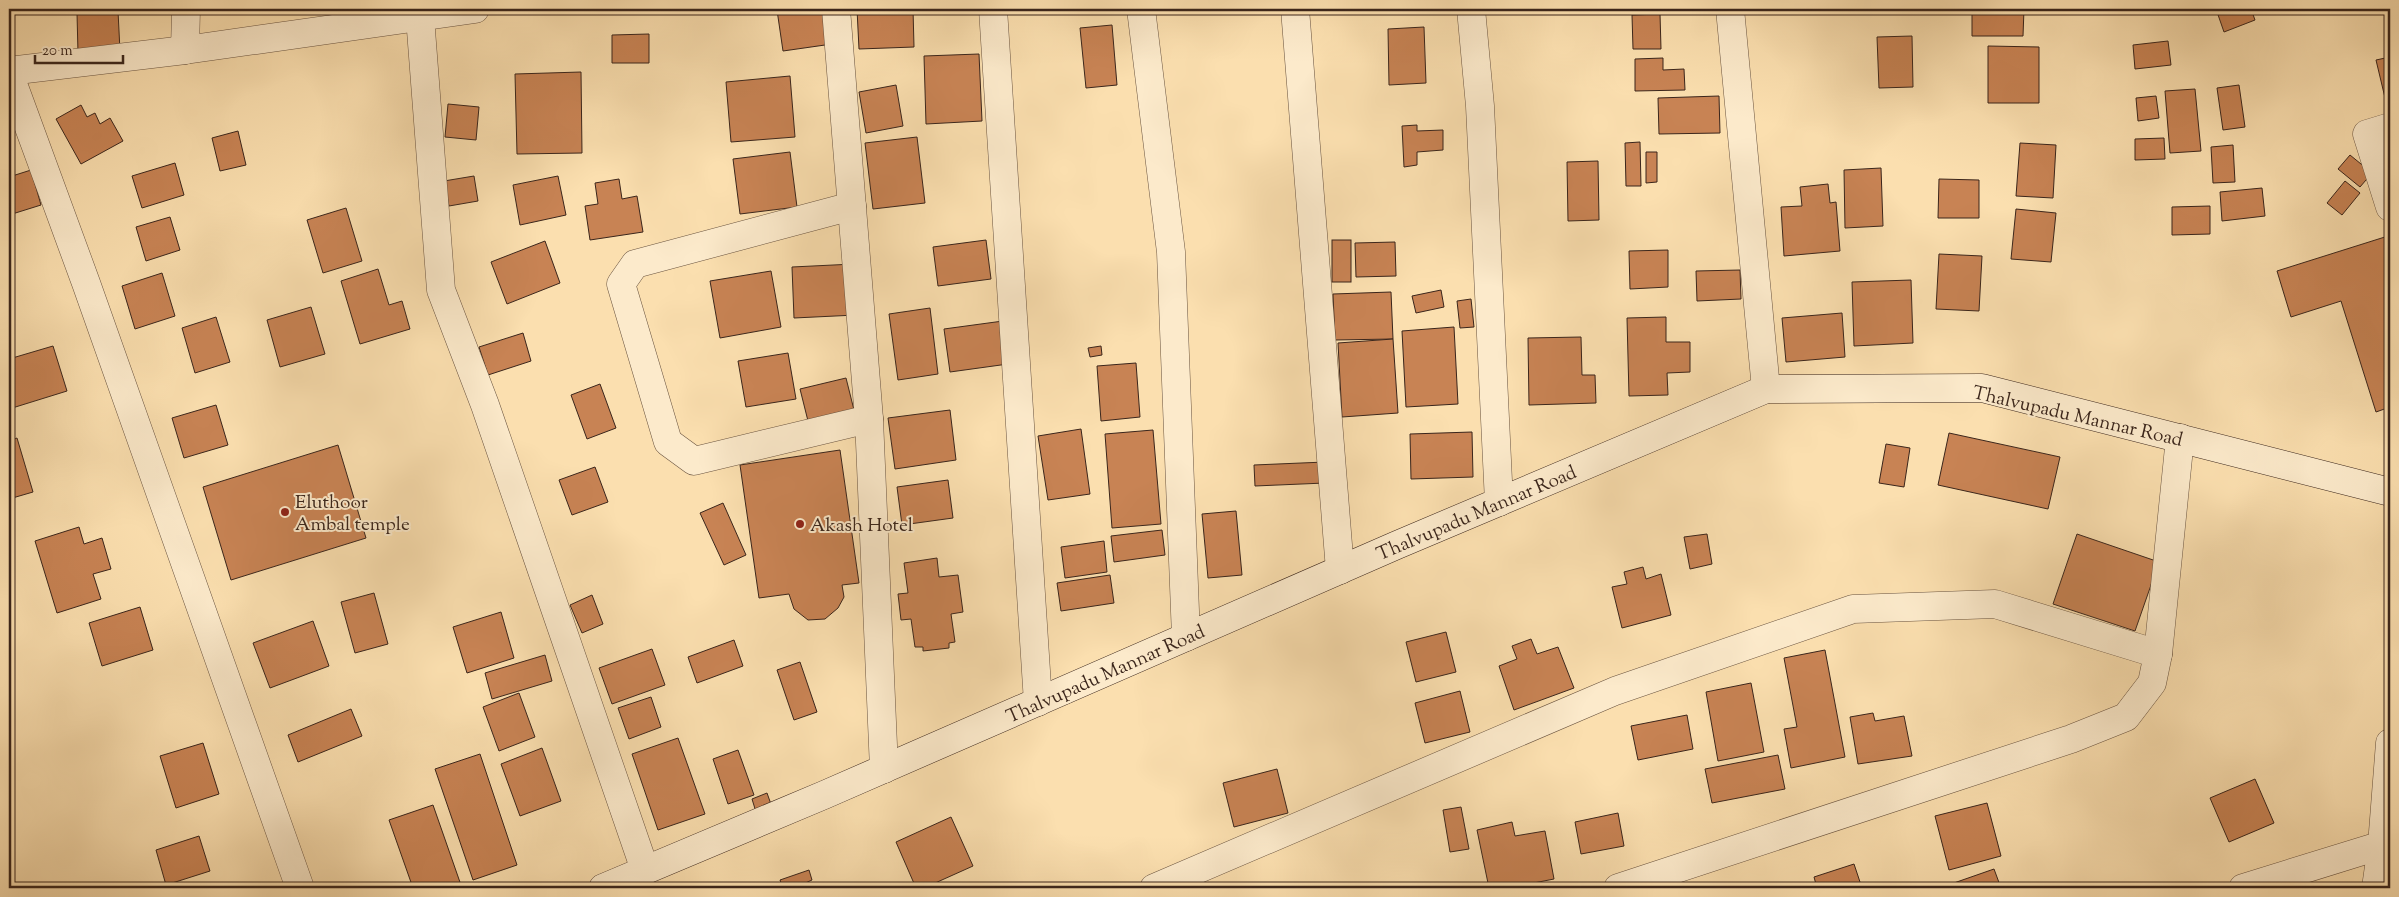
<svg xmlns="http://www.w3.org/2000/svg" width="2399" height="897" font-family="'Sorts Mill Goudy',serif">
<rect width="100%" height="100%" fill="#fbdfaf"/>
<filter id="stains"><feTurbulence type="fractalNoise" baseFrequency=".004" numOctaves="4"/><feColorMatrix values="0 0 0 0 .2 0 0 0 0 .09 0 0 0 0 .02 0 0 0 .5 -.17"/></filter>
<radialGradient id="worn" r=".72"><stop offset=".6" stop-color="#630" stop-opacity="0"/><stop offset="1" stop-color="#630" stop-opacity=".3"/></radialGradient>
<g fill="#c88354" stroke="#3a251b">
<path d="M337,9H388L338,16Z"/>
<path d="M789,9H827L832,44L783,51L777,10Z"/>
<path d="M857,9H913L914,47L859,49Z"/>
<path d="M1972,9H2024L2023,36H1972Z"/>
<path d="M2216,9H2251L2255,20L2224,32Z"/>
<path d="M118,11L120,51L78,53L77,13Z"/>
<path d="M1660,14L1661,49H1633L1632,15Z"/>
<path d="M1112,25L1117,85L1086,88L1080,28Z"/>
<path d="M1424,27L1426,83L1389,85L1388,29Z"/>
<path d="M649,34V63H612V35Z"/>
<path d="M1912,36L1913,87L1879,88L1877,37Z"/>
<path d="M2168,41L2171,65L2135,69L2133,45Z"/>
<path d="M1988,46L2039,47V103H1988Z"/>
<path d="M979,54L982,121L926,124L924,56Z"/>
<path d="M2390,57V100L2386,102L2376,60Z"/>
<path d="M1663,58V70L1684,69L1685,90L1635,91V59Z"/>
<path d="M581,72L582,153L517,154L515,74Z"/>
<path d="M790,76L795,137L731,142L726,82Z"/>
<path d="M896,85L903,126L866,133L859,92Z"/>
<path d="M2239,85L2245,127L2223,130L2217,88Z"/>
<path d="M2195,89L2201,151L2170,153L2165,91Z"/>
<path d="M1719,96L1720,133L1659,134L1658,98Z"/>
<path d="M2156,96L2159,118L2138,121L2136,98Z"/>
<path d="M448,104L479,107L476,140L445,137Z"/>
<path d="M81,105L87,117L95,113L100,124L110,118L123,141L81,164L56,119Z"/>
<path d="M1417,125V131L1443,130V150L1417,152V165L1404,167L1402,126Z"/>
<path d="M238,131L246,165L220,171L212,138Z"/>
<path d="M917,137L925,203L873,209L865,143Z"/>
<path d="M2164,138L2165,159L2135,160V139Z"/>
<path d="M1640,142L1641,186H1626L1625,143Z"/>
<path d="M2020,143L2056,145L2053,198L2016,196Z"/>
<path d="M2233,145L2235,182L2213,183L2211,147Z"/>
<path d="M790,152L797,207L740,214L733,159Z"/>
<path d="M1646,152H1657V182L1646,183Z"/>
<path d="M2350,155L2372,173L2360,187L2338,169Z"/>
<path d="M1598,161L1599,220L1568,221L1567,162Z"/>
<path d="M175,163L184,195L142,208L132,176Z"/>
<path d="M1881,168L1883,226L1845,228L1844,170Z"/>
<path d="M31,170L41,205L9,215V177Z"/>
<path d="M474,176L478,201L449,206L444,181Z"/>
<path d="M558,176L566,215L520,225L513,185Z"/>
<path d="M619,179L622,199L637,196L643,232L590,240L585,206L598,204L595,183Z"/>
<path d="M1939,179L1979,180V218H1938Z"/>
<path d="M2345,181L2360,193L2342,215L2327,203Z"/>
<path d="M1828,184L1830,203L1836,202L1840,251L1784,256L1781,207L1802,206L1800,187Z"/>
<path d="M2262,188L2265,216L2222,221L2220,192Z"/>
<path d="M2210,206V234L2172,235V207Z"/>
<path d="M346,208L362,261L323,273L307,220Z"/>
<path d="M2016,209L2056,213L2051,262L2011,259Z"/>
<path d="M170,217L180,250L146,261L136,227Z"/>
<path d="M2388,236L2390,244V407L2376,412L2341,301L2291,317L2277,271Z"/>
<path d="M986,240L991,279L938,286L933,247Z"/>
<rect x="1332" y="240" width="19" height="42"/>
<path d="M545,241L560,283L507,304L491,262Z"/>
<path d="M1395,242L1396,276L1356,277L1355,243Z"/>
<path d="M1668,250V287L1630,289L1629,251Z"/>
<path d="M1939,254L1982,256L1979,311L1936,309Z"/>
<path d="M854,264L856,315L794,318L792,267Z"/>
<path d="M378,269L389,305L402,301L410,329L360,344L341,281Z"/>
<path d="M1740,270L1741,299L1697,301L1696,271Z"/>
<path d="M771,271L781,327L720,338L710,281Z"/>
<path d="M162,273L175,316L135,329L122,286Z"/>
<path d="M1911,280L1913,343L1854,346L1852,282Z"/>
<path d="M1441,290L1444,307L1416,313L1412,296Z"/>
<path d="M1391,292L1393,339L1335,340L1333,294Z"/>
<path d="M1471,299L1474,327L1460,328L1457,301Z"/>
<path d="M311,307L325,354L280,367L267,320Z"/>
<path d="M930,308L938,374L898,380L889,314Z"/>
<path d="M1842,313L1845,357L1786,362L1782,318Z"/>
<path d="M216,317L230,362L195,373L182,328Z"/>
<path d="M1666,317V342H1690V372L1667,373L1668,395L1629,396L1627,318Z"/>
<path d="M1003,321L1008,364L950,372L944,329Z"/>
<path d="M1454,327L1458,404L1406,407L1402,331Z"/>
<path d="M523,333L531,361L488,375L479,347Z"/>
<path d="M1581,337L1582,375H1595L1596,403L1529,405L1528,338Z"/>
<path d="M1393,339L1398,413L1342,417L1338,343Z"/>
<path d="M53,346L67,391L9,409V359Z"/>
<path d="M1101,346L1102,355L1090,357L1088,348Z"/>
<path d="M788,353L796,399L746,407L738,361Z"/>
<path d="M1136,363L1140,417L1101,421L1097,366Z"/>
<path d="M846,378L855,414L809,425L800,389Z"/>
<path d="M600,384L616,428L587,439L571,395Z"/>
<path d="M216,405L228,445L184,458L172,418Z"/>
<path d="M950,410L956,460L895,469L888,418Z"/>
<path d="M1081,429L1090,494L1048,500L1038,436Z"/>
<path d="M1153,430L1161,524L1112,528L1105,434Z"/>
<path d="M1472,432L1473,477L1411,479L1410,434Z"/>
<path d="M1949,433L2060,457L2048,509L1938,485Z"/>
<path d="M17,438L33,492L9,499V441Z"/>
<path d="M1886,444L1910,448L1904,487L1879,483Z"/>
<path d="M338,445L366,538L231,580L203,487Z"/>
<path d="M840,450L859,583L842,585L844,597L838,608L825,619L808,620L794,609L789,594L759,598L740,465Z"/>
<path d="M1325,462V483L1255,486L1254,465Z"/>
<path d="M595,467L608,502L572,515L559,480Z"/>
<path d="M948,480L953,518L902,525L897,487Z"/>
<path d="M723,503L746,555L724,565L700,513Z"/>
<path d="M1236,511L1242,575L1208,578L1202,514Z"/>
<path d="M79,527L84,544L102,538L111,569L93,574L101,599L57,613L35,541Z"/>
<path d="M1162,530L1165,555L1114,562L1111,536Z"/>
<path d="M1707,534L1712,564L1690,569L1684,537Z"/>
<path d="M2077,534L2159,562L2135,631L2053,604Z"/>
<path d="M1104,541L1107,572L1065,578L1061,547Z"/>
<path d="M937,558L939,577L958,575L963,612L951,614L955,642L949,643V648L923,651V647H915L911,619L901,620L898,594L908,593L904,563Z"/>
<path d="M1643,567L1646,579L1661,574L1671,615L1622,628L1612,587L1627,584L1624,572Z"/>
<path d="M1110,575L1114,603L1061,611L1057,583Z"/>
<path d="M374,593L388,644L355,653L341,602Z"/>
<path d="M592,595L603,624L582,633L570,605Z"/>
<path d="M140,607L153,650L102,666L89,623Z"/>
<path d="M501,612L514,658L467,673L453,627Z"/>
<path d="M313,621L329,666L270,688L253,643Z"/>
<path d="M1446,632L1456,672L1416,682L1406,642Z"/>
<path d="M1531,639L1537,654L1558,647L1574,688L1514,710L1499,666L1517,659L1512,646Z"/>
<path d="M734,640L743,666L697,683L688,657Z"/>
<path d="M652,649L665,685L612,704L599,668Z"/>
<path d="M1825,650L1845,757L1791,768L1784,729L1797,727L1784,658Z"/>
<path d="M545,655L552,681L492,699L485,673Z"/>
<path d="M800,662L817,712L794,720L777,670Z"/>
<path d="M1751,683L1764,752L1718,761L1706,692Z"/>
<path d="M1460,691L1470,732L1425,743L1415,703Z"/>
<path d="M519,693L535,737L499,751L483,707Z"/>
<path d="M651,697L661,727L629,739L618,708Z"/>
<path d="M351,709L362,736L298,762L288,735Z"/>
<path d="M1873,713L1875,721L1904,716L1912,756L1858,764L1850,717Z"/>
<path d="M1687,715L1693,749L1638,760L1631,726Z"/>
<path d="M678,738L705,814L658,830L632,754Z"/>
<path d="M203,743L219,794L176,808L160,756Z"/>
<path d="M542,748L561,801L520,816L501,764Z"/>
<path d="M738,750L754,795L728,804L713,759Z"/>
<path d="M480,754L517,865L473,880L435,769Z"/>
<path d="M1778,755L1785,789L1712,803L1705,769Z"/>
<path d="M1277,769L1288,813L1234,827L1223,783Z"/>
<path d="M2255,779L2274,823L2229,842L2210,798Z"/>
<path d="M767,793L772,807L756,812L752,799Z"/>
<path d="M1987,803L2001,856L1949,870L1935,816Z"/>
<path d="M433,805L462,888H413L389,820Z"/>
<path d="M1461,807L1469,849L1450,852L1443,810Z"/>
<path d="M1618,813L1624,846L1581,854L1575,822Z"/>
<path d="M951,817L973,866L924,888H916L896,842Z"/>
<path d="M1512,822L1515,836L1545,831L1554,879L1508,888H1489L1477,830Z"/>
<path d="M199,836L210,871L166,885L156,850Z"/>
<path d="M1854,864L1862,888H1817L1814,877Z"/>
<path d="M1994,869L2001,888H1953L1951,884Z"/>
<path d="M809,870L812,880L803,884L804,888H783L780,880Z"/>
</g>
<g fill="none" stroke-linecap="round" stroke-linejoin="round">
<defs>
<g id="street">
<path d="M186,9L185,50L475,9"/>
<path d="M836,9L869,419L884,769"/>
<path d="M993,9L1038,702"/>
<path d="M1141,9L1171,252L1186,637"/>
<path d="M1295,9L1340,570"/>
<path d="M1471,9L1480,106L1499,502"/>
<path d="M1730,9L1766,389"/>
<path d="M420,17L441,290L485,405L645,870"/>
<path d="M9,71L185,50"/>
<path d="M9,73L86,283L300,888"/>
<path d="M2390,127L2367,134L2390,207"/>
<path d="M852,206L635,264L621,284L668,442L694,461L869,419"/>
<path d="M1154,888L1615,691L1853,609L1995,604L2158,654"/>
<path d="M1618,888L2071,739L2126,717L2152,683L2158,654L2180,438"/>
<path d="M2243,888L2382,845L2390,743"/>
<path d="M2376,888L2382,845"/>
</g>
<path id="secondary" d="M603,888L824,795L1397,545L1766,389L1982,388L2390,492"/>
</defs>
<use href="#street" stroke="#6a5440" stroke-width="29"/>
<use href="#secondary" stroke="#3a251b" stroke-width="29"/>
<use href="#street" stroke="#fceacb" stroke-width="28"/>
<use href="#secondary" stroke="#fceacb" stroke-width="28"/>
</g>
<g fill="#8f2418" stroke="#fceacb" stroke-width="2">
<circle cx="285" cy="512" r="5"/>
<circle cx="800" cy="524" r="5"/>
</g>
<g text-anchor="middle" stroke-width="4" stroke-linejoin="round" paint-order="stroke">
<g font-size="19" fill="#3a251b" stroke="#fceacb">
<text transform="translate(2078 415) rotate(13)" y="7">Thalvupadu Mannar Road</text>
<text transform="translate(1476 512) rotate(-23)" y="7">Thalvupadu Mannar Road</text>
<text transform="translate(1105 673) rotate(-24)" y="7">Thalvupadu Mannar Road</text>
</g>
<g font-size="19" fill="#3a251b" stroke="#fceacb" text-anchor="start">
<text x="295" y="508">Eluthoor<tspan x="295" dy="22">Ambal temple</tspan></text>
<text x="810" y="531">Akash Hotel</text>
</g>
</g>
<rect width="2399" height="897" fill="none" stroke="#fbdfaf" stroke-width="30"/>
<rect x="10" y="10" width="2379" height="877" fill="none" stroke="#3a251b" stroke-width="2.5"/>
<rect x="15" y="15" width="2369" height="867" fill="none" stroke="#3a251b"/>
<path d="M35 55v8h88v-8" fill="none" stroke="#3a251b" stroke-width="2.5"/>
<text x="42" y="55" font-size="15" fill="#3a251b" stroke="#fceacb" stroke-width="4" paint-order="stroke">20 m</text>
<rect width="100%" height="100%" filter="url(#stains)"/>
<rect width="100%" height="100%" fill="url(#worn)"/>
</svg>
